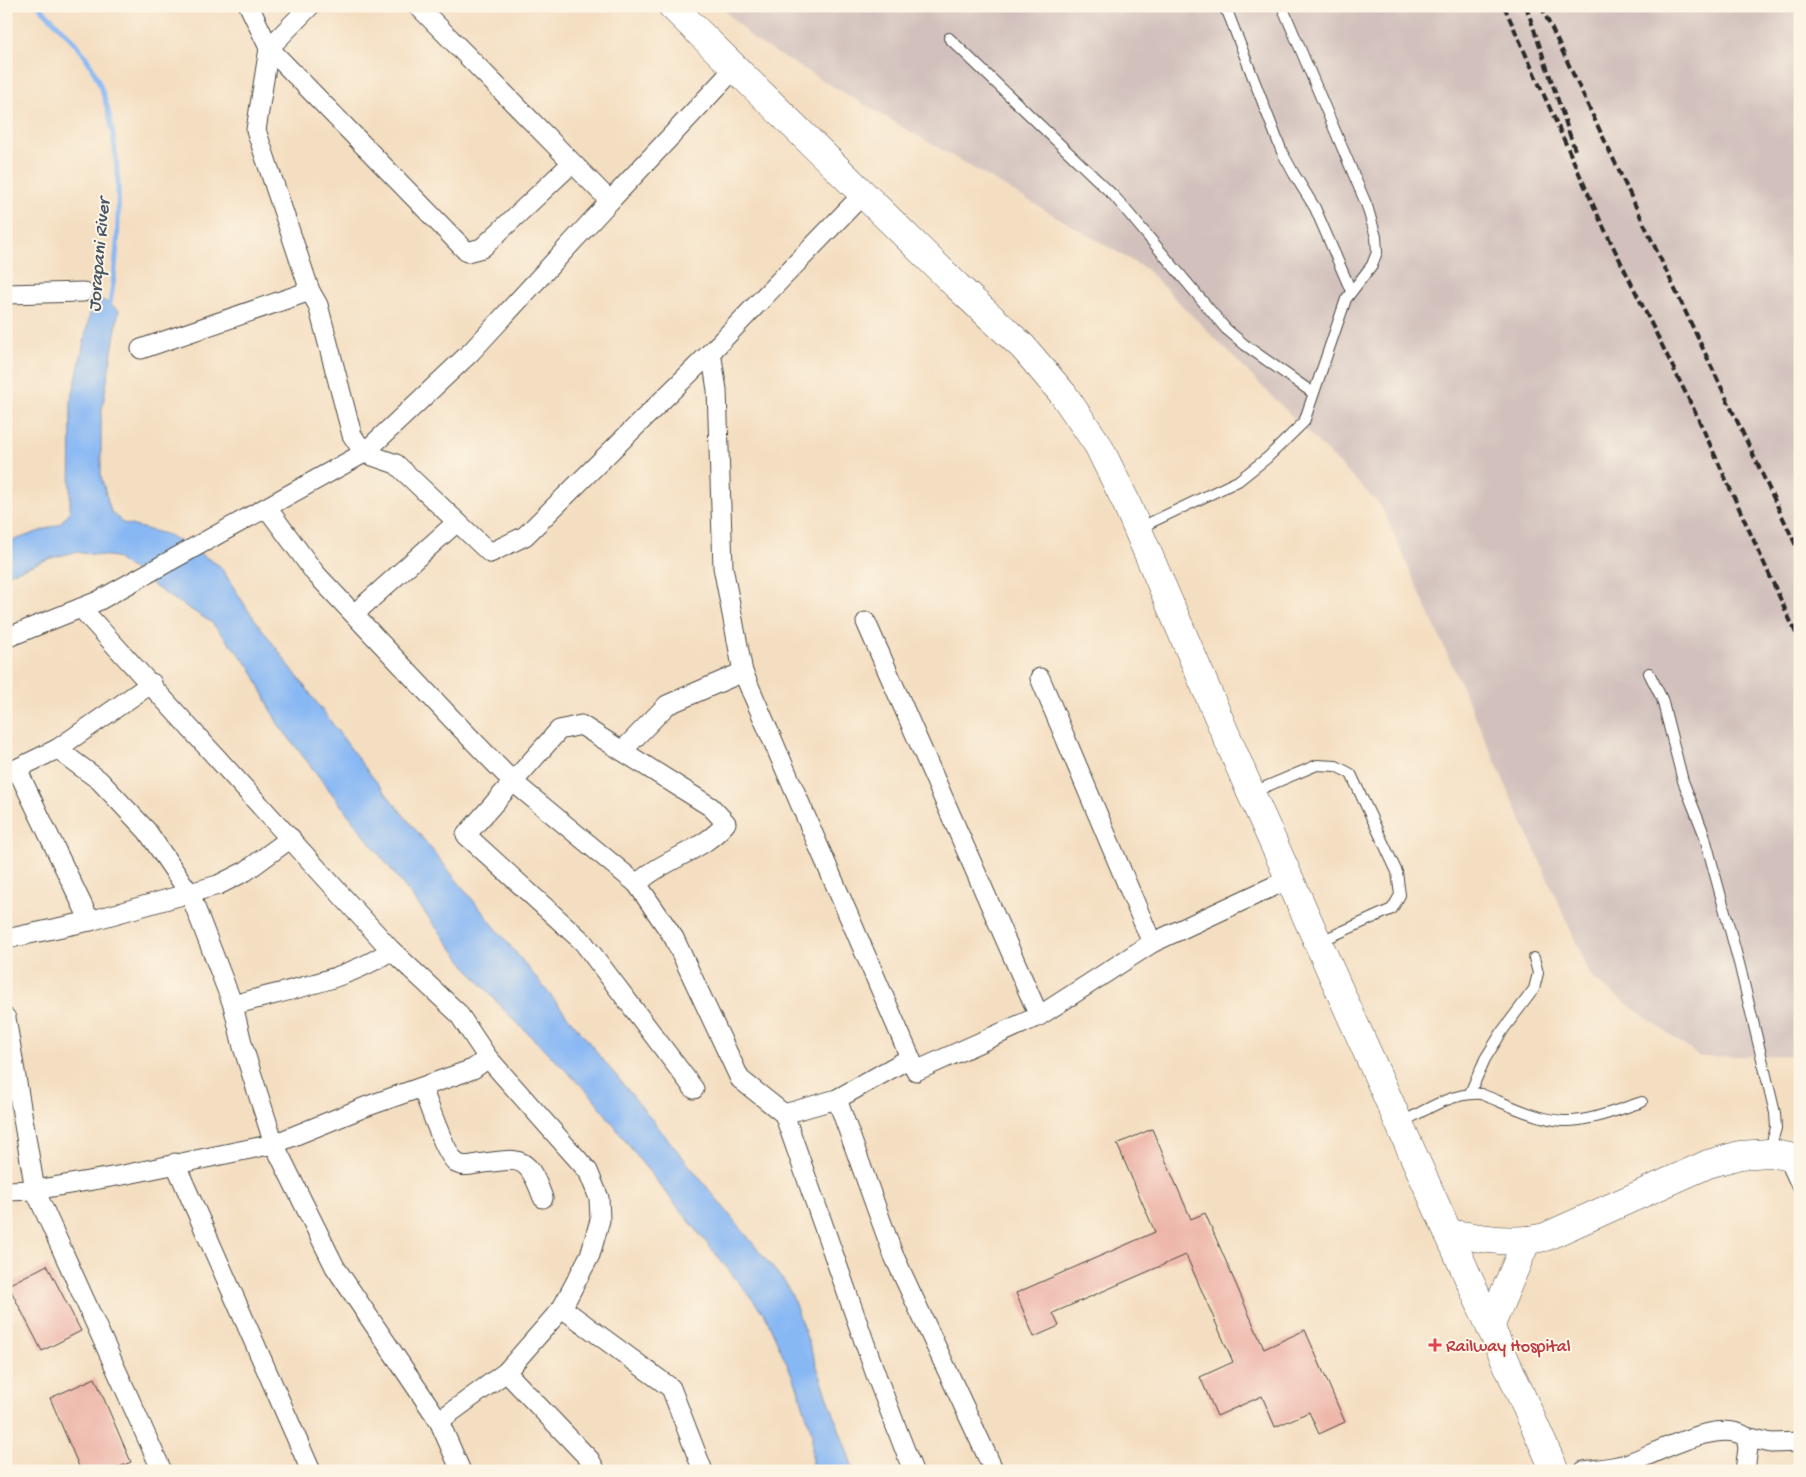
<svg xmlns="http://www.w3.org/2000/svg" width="1806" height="1477" font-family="'Gochi Hand',sans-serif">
<rect width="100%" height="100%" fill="#fcf5e5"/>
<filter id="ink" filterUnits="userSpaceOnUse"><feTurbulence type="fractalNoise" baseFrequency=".02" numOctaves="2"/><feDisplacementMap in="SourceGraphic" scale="10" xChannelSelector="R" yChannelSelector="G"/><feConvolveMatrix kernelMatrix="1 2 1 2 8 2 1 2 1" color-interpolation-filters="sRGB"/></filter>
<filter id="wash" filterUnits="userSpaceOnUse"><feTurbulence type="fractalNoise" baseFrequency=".0096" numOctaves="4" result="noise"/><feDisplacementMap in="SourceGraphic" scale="20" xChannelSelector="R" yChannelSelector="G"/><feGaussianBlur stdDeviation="1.12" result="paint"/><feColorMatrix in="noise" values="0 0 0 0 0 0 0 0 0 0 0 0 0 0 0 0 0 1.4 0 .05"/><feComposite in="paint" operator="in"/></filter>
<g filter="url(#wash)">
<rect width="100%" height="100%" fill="#f4dec1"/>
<path fill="#d1c0bc" d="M720,6H1800V1055L1700,1057L1592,978L1381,506L1146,269L754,40Z"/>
<path fill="#88b8f4" stroke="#5a7290" d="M94,295L119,310L101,416V476L111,512L123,523L169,535L220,566L248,610L366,769L786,1284L792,1296L854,1471H812V1433L797,1386L765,1315L639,1159L592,1096L505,1011L470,971L278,724L251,668L211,622L164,593L115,557L75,552L51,558L6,575V543L60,524L70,512L71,403Z"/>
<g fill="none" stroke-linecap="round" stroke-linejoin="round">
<path stroke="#88b8f4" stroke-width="5" d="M39,6C55,23 72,37 85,56C127,118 122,238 109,309"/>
</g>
<g id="blocks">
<g fill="#edb4a8">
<path d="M1152,1129L1191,1219L1205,1213L1264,1349L1305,1330L1345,1422L1319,1434L1309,1412L1275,1427L1262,1396L1217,1416L1200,1377L1233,1362L1186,1255L1053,1313L1059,1326L1034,1337L1016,1293L1155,1232L1117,1144Z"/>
<path d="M47,1265L81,1331L42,1351L8,1285Z"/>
<path d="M95,1378L131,1462L110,1471H81L50,1398Z"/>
</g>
</g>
</g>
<g filter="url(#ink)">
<use href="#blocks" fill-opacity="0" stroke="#494642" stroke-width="1"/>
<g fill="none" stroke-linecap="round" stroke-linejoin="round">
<defs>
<g id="service">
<path d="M1222,6L1228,13L1282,152L1294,174L1315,208L1351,291"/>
<path d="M949,38L1115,197L1226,329L1245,345L1313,393"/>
<path d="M1137,529L1238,481L1267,458L1304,422L1346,299L1372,265L1377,252L1376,237L1367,206L1282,6"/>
<path d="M1649,673L1662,699L1683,781L1704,834L1740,967L1775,1113L1776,1128L1769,1152"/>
<path d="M1251,793L1317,765L1336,766L1351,774L1397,872L1400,895L1392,909L1319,942"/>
<path d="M1470,1093L1485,1059L1503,1030L1534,989L1538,973L1534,958"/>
<path d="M1399,1124C1424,1111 1452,1092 1481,1094C1507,1104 1535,1119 1563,1121C1589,1122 1617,1110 1642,1102"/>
</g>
<g id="minor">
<path d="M249,6L269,48L256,130L310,291L318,305L352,435L364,453L396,464L490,553L525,536L711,352L863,194"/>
<path d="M310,6L269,48L467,252L482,248L571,164"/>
<path d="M418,6L610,201L734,69"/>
<path d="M6,294L83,292"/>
<path d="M141,349L310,291"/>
<path d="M711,352L717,390L723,567L743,672L916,1071L1039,1016L1152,943L1289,879"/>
<path d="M267,508L315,573L452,719L512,781L637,884L674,938L740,1079L784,1114L876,1375L913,1471"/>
<path d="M81,608L391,950L458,1013L488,1058L588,1171L599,1198L600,1220L590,1255L562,1308L506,1372L439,1421"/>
<path d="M354,614L457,522"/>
<path d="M866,622L1039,1016"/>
<path d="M6,638L98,601L364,453L471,352L610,201"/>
<path d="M1040,678L1152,943"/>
<path d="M57,749L99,780L147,831L190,894L233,1005L243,1047L274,1144L335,1267L439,1421L461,1471"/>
<path d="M622,751L667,705L743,672"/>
<path d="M17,769L90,921"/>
<path d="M6,774L57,749L152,683"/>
<path d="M637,884C663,859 704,851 726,823L711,807L581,725L559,730L466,835L583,942L694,1089"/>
<path d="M6,939L90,921L218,885L246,871L291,838"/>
<path d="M233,1005C282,991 350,980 391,950"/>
<path d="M6,1018L35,1190L162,1471"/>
<path d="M422,1088C429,1104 445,1156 458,1164C464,1167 471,1165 477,1164C521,1158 527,1154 543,1198"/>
<path d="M837,1099L893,1254L994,1471"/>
<path d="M784,1114L837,1099L910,1058"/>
<path d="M1788,1157L1800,1183"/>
<path d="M175,1163L311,1471"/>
<path d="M6,1191L35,1190L123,1175L274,1144L365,1107L473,1069L488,1058"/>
<path d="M562,1308L671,1388L703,1471"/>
<path d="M506,1372L590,1460L596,1471"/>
<path d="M1746,1437L1771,1443L1800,1442"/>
<path d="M1584,1471C1598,1469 1612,1468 1626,1464C1656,1454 1719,1417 1746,1437L1748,1448L1745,1471"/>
</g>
<g id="secondary">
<path d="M672,6L957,286L1023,347L1063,394L1098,445L1125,500L1251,793L1555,1471"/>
<path d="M1448,1233C1481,1238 1512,1245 1545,1237L1708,1164L1740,1155L1769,1153L1800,1159"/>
<path d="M1490,1327L1526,1242"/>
</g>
</defs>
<use href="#service" stroke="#494642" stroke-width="12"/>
<use href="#minor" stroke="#494642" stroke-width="21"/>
<use href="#secondary" stroke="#494642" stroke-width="29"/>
<use href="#service" stroke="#fff" stroke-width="10"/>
<use href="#minor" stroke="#fff" stroke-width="19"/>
<use href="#secondary" stroke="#fff" stroke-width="28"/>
<g stroke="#2b2b2b" stroke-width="4" stroke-dasharray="8 4" stroke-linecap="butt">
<path d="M1504,6L1600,220L1697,416L1800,642"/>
<path d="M1526,6L1576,153"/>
<path d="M1541,6L1800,554"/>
</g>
</g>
</g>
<path fill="#e0444e" stroke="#fcf5e5" stroke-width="2" d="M1432.5 1337.5h5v5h5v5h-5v5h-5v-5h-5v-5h5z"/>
<g text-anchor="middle" stroke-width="4" stroke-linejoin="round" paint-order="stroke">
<g font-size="18" fill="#be3a42" stroke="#fcf5e5" text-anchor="start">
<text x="1446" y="1351">Railway Hospital</text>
</g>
<g font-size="19" font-style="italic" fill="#475567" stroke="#fcf5e5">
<text transform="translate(97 255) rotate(-85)" y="7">Jorapani River</text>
</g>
</g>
<rect width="1806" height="1477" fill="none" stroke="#fcf5e5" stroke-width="25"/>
</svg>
